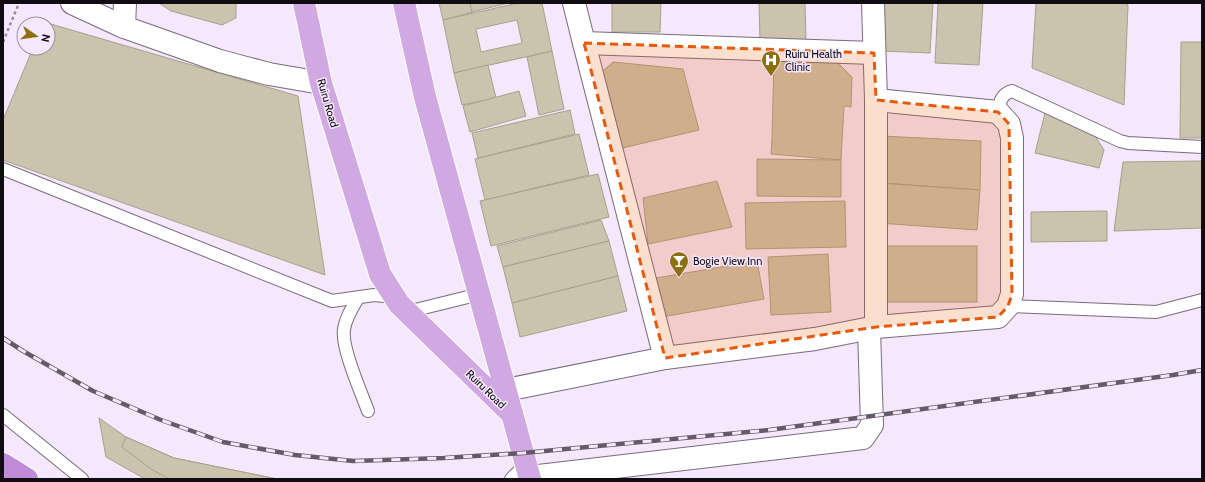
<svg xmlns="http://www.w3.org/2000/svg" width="1205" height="482" font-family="Cabin,sans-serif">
<rect width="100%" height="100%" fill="#f6e8fc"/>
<g fill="#cbc3ad" stroke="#a8a08b" fill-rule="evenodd">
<path d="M159,3H236V18L222,25L171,11Z"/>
<path d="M439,3H470L473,12L443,20Z"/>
<path d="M470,3H509L472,12Z"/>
<path d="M518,3H542L552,51L454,73L443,20ZM517,20L522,43L481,52L476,29Z"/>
<path d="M612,3H661L660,32H612Z"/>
<path d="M759,3H805L806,41L760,42Z"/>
<path d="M884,3H933L930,53L881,51Z"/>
<path d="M938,3H983L979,65L935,63Z"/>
<path d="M1036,3H1124L1128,5L1124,105L1032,68Z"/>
<path d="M44,22L298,96L325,275L3,160V120L33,48H48V24H43Z"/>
<path d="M1181,42H1202V138H1180Z"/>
<path d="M552,51L564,109L539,115L527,57Z"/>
<path d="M774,58L837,62L852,77L851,107L844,106L841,160L771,154L772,139Z"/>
<path d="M613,62L683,69L699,130L614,150L596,77Z"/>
<path d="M488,65L496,98L462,105L454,73Z"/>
<path d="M519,91L526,116L470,132L463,106Z"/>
<path d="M570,110L575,134L478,158L472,133Z"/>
<path d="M1055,111L1095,136L1104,150L1099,168L1035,153L1045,113Z"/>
<path d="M579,134L589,175L485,200L475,159Z"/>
<path d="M882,136L981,141L980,190L880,183Z"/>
<path d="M757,159L841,160V197L757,196Z"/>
<path d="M1202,161V228L1114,231L1123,162Z"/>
<path d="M598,174L609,217L491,246L480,201Z"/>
<path d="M717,181L732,227L648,244L643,198Z"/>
<path d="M880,183L980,190L977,230L878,223Z"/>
<path d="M845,201L846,247L746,249L745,203Z"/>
<path d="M1107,211V241L1031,242V212Z"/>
<path d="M601,220L609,241L503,267L497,246Z"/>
<path d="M609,241L618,276L512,303L503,267Z"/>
<rect x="882" y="246" width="95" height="56"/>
<path d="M828,254L831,312L771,315L768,257Z"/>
<path d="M757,261L764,299L662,317L656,278Z"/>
<path d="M618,276L627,311L520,337L512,303Z"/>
<path d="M99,418L126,437L174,458L277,479H145L106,457Z"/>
<path d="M126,437L174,458L277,479H169L151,469L122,447Z"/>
</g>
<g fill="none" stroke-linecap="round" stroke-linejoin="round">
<defs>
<g id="service">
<path d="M998,112C1000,102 1001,94 1012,91L1120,141L1128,143L1202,147"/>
<path d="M3,169L332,301L374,295L394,297"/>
<path d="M358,298C352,308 346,317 344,329C341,347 361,392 368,411"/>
<path d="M1008,306L1156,312L1202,300"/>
<path d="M407,312L480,294"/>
<path d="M3,415L82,479"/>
<path d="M511,479L526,464"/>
</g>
<g id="minor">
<path d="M72,3L124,27L220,61L269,74L321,83"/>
<path d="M574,3L584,43L665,358"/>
<path d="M873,3L876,100V327"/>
<path d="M124,27L125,3"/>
<path d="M584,43L874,53"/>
<path d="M506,390L665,358L815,339L876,327L998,317L1008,306L1012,294V138L1009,124L998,112L876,100"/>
<path d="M530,477L863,438L872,425L869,329"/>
</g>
<g id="primary">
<path d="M304,3L321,83L380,274L399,304L512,414"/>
<path d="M404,3L425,97L530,479"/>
</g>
<path id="trunk" d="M3,464L27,479"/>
</defs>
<use href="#service" stroke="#776b7c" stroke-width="14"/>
<use href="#minor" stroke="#776b7c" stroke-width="24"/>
<use href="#primary" stroke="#fff" stroke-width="24"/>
<use href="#trunk" stroke="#fff" stroke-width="24"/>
<path stroke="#978d9b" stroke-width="2.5" stroke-dasharray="3 3" stroke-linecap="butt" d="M3,42L19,3"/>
<use href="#service" stroke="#fff" stroke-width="12"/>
<use href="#minor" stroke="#fff" stroke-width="22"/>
<use href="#primary" stroke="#d0a8e2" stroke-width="22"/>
<use href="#trunk" stroke="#c08bd8" stroke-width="22"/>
<defs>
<path id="rail" d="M3,338L23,351L93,391L161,420L223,442L295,455L353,461L444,458L523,453L769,430L1173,375L1202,370"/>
</defs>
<use href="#rail" stroke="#635b66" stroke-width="4.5"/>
<use href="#rail" stroke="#f6e8fc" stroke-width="3" stroke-dasharray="9" stroke-linecap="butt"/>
</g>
<path fill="#e8590c" fill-opacity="0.2" stroke="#e8590c" stroke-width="3" stroke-dasharray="8 5" stroke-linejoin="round" d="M584,43L874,53L876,100L998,112L1009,124L1012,294L1008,306L998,317L876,327L665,358Z"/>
<defs>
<symbol id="hospital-pin" viewBox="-11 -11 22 30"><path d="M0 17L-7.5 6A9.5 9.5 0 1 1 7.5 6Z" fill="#8b6f11" stroke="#f6e8fc"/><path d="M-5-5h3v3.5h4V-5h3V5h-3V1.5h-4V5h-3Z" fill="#fff"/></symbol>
<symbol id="bar-pin" viewBox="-11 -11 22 30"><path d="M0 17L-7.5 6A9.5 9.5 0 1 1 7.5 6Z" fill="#8b6f11" stroke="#f6e8fc"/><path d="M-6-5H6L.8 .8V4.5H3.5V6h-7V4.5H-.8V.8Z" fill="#fff"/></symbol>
</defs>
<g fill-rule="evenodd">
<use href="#hospital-pin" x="760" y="49" width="22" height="30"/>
<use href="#bar-pin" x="668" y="250" width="22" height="30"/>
</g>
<g text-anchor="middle" stroke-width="3" stroke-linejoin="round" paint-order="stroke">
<g font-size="11" fill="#100c12" stroke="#f6e8fc" text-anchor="start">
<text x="785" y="58">Ruiru Health<tspan x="785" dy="13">Clinic</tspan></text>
<text x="693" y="265">Bogie View Inn</text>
</g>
<g font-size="11" fill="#100c12" stroke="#f6e8fc">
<text transform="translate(328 103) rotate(74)" y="4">Ruiru Road</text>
<text transform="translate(486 389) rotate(44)" y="4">Ruiru Road</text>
</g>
</g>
<rect width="1205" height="482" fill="none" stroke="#100c12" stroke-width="8"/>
<g transform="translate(36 36) rotate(103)"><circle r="19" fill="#f6e8fc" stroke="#9a909e"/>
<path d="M0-3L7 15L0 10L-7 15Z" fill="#8b6f11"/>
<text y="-6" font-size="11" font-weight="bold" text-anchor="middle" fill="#100c12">N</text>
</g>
</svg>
